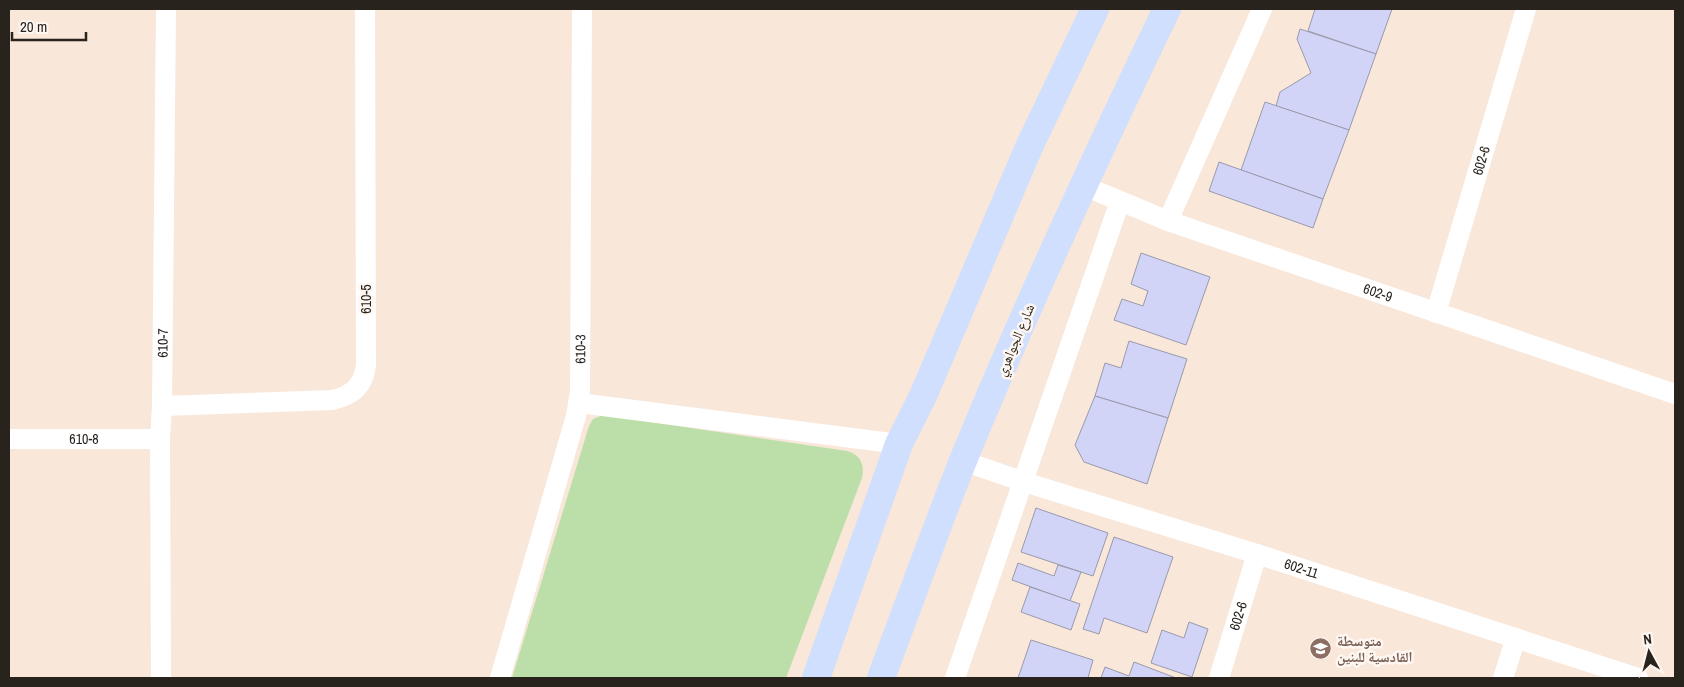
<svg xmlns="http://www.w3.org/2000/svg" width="1684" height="687" font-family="'Archivo Narrow','Noto Naskh Arabic',sans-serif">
<rect width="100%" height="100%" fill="#f9e7da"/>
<path fill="#bcdea9" d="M603,415L847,451C860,455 865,464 862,478L786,678H512L589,426L593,419Z"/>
<g fill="#d1d4f6" stroke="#999aac">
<path d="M1315,9H1392L1376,54L1308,31Z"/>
<path d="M1300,29L1376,54L1349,130L1276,106L1280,92L1311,73L1297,39Z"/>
<path d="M1265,102L1349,130L1323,199L1241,170Z"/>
<path d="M1219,162L1323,199L1313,228L1209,191Z"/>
<path d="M1141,253L1210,277L1186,345L1114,320L1122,299L1143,306L1148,291L1131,284Z"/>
<path d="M1129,341L1187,359L1168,418L1095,396L1105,363L1121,368Z"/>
<path d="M1095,396L1168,418L1147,484L1084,462L1075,445Z"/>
<path d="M1036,508L1108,533L1093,576L1021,552Z"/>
<path d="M1114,537L1173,557L1147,633L1104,618L1099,634L1083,629Z"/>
<path d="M1018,563L1054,576L1058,565L1081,572L1070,601L1012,580Z"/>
<path d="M1030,587L1080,604L1071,630L1021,612Z"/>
<path d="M1189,622L1208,629L1192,677L1151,663L1162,630L1184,638Z"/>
<path d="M1031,640L1093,660L1088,678H1018Z"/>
<path d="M1134,662L1176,678H1101L1105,667L1129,676Z"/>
</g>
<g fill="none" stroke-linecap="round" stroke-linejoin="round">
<g stroke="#fff" stroke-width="20">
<path id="s1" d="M1082,185L1168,221L1675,394"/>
<path d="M1168,221L1262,9"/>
<path id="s2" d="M1436,313L1526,9"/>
<path d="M579,403L899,444"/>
<path d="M162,406L332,400C352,396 364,385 366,365L365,9"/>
<path id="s3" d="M9,439H160"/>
<path id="s4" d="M963,461L1024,482L1257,554L1638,678"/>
<path id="s5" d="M161,678L160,439L162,406L166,9"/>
<path id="s6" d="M500,678L576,416L580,391L582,9"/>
<path d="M955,678L1120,201"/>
<path id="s7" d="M1219,678L1257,554"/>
<path d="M1503,678L1516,638"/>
</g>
<g stroke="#d0dffd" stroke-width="28">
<path d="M816,678L899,444L923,396L1029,147L1095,9"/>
<path d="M881,678C908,606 934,534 962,463C1025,309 1095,158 1167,9"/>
</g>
</g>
<defs>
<symbol id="school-disc" viewBox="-11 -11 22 22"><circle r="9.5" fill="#8d6e63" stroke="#fdf6f1"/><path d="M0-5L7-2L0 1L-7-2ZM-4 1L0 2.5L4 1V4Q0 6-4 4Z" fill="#fff"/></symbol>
</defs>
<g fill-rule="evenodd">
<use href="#school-disc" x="1308" y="636" width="25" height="25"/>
</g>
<g text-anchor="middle" stroke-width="5" stroke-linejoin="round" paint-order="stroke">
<g font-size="14" fill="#29231e" stroke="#fdf6f1">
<text dy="5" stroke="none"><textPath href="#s2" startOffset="159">602-6</textPath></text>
<text dy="5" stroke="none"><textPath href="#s1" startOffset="315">602-9</textPath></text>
<text transform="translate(366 299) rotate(-90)" y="5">610-5</text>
<text transform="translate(1015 340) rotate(-67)" y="5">شارع الجواهري</text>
<text dy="5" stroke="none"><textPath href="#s5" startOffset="335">610-7</textPath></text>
<text dy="5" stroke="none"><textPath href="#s6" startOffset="340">610-3</textPath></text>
<text dy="5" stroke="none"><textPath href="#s3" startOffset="75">610-8</textPath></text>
<text dy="5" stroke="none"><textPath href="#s4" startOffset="355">602-11</textPath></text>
<text dy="5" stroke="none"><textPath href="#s7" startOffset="65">602-6</textPath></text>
</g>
<g font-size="14" font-weight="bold" fill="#785e54" stroke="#fdf6f1" text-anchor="start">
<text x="1337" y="646">متوسطة<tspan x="1337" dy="16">القادسية للبنين</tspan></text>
</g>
</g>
<rect width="1684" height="687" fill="none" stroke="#29231e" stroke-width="20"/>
<g transform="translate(1649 652) rotate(353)" stroke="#fdf6f1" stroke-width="4" paint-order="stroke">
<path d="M0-4L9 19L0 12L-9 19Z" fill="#29231e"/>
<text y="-8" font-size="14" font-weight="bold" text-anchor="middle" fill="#29231e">N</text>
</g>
<path d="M12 32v8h74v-8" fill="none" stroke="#29231e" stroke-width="2.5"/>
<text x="20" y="32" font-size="15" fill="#29231e" stroke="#fdf6f1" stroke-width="4" paint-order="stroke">20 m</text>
</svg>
